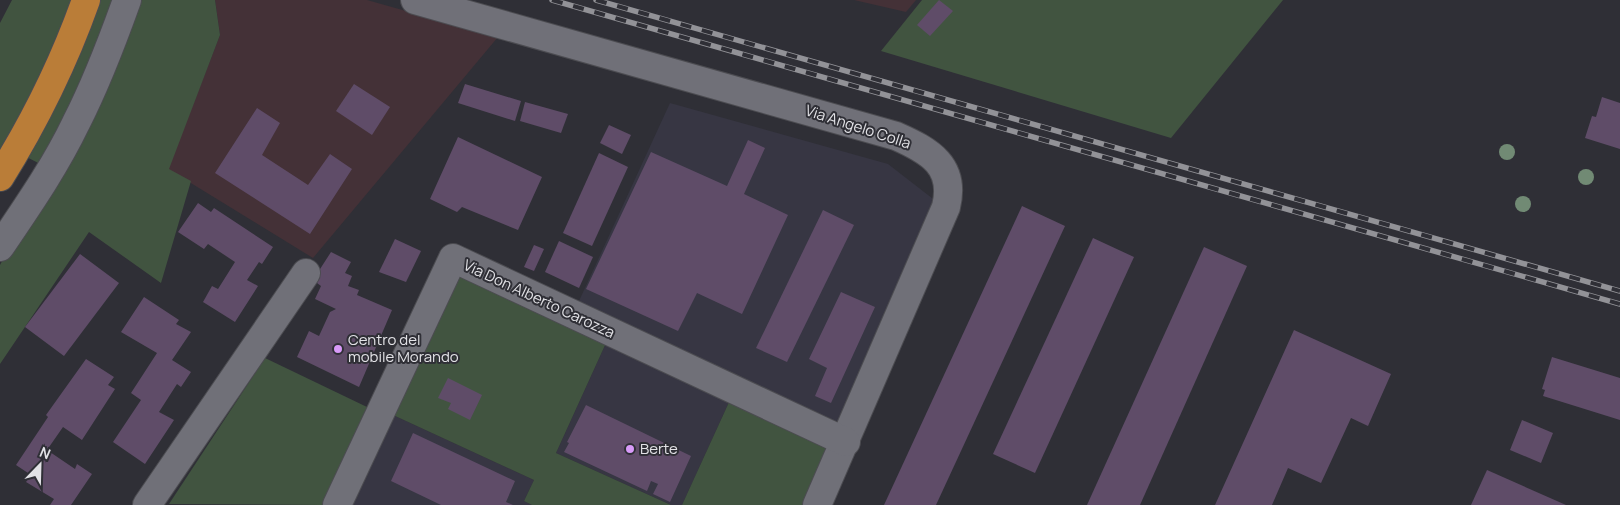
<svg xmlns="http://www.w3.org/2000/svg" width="1620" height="505" font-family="Manrope,sans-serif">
<rect width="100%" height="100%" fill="#2f2f36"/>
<g fill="#373643">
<path d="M670,103L888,164L937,202L834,448L730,400L682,505H671L556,453L606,343L568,325Z"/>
<path d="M393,415L534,480L524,501L532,505H349Z"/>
</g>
<g fill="#443137">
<path d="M215,0H367L498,37L313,258L168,169L220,35Z"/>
<path d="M854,0H916L906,12Z"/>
</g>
<g fill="#415440">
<path d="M12,0H215L220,35L169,169L191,181L161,283L89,232L0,364V265L52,170L3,145L0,149V23Z"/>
<path d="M922,0H1283L1171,138L881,51Z"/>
<path d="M457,274L606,343L556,453L671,505H532L524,501L534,480L393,415Z"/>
<path d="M265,358L367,407L322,505L169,504Z"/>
<path d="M730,400L834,448L808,505H682Z"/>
</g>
<g fill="#5f4c68">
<path d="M939,0L953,11L930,36L917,25Z"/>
<path d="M354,84L390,107L372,135L336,111Z"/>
<path d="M465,84L521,101L515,121L458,103Z"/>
<path d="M1602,97L1620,103V149L1585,138L1592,116L1596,117Z"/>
<path d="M525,102L568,114L561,133L520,121Z"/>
<path d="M257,108L280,123L262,155L308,185L330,154L352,169L310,234L215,173Z"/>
<path d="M609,125L631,135L622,154L600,143Z"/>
<path d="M458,137L542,177L518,230L462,207L457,212L430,199Z"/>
<path d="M748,140L765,148L744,194L788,215L742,314L697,293L678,331L586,289L651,152L727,186Z"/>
<path d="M599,153L628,167L592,246L563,233Z"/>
<path d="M198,203L211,212L214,208L273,247L262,264L259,262L247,280L258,286L235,322L203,302L212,286L218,289L235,262L208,244L204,249L178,232Z"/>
<path d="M1022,206L1065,226L936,505H884Z"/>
<path d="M823,210L854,225L787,362L756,348Z"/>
<path d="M1093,238L1134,257L1035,473L993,454Z"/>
<path d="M395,239L421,251L406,282L379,272Z"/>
<path d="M559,241L593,257L579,288L545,272Z"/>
<path d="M534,245L544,249L534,271L524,267Z"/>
<path d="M1204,247L1247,266L1140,505H1087Z"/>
<path d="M331,252L351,262L345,273L352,276L348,286L359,290L357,295L392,310L359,387L297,357L309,331L319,336L330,312L336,309L315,299L321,286L313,280Z"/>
<path d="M80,254L119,283L64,356L25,327Z"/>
<path d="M841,292L875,307L831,403L815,396L827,368L809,359Z"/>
<path d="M144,297L179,320L176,324L191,332L172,360L191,372L181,387L177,384L159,412L174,420L145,464L113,442L141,400L131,393L157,353L121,332Z"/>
<path d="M1294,330L1391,374L1368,426L1351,418L1321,483L1288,468L1272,505H1215Z"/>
<path d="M1552,357L1620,378V420L1543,396L1545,390L1542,389Z"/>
<path d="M86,359L114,377L108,385L115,389L82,440L63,427L47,450L75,469L77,464L92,474L71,505H50L54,499L26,482L31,475L16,465L48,417L46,415Z"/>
<path d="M448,378L482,395L470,420L448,409L451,403L438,398Z"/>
<path d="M586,405L691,456L670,502L653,494L658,484L651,481L647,491L564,452L569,443L567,442Z"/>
<path d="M1522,420L1553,433L1541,463L1510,450Z"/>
<path d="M413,433L515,481L506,502L513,505H441L391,481Z"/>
<path d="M1487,470L1566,505H1471Z"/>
</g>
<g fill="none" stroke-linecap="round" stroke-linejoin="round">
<defs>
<g id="minor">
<path d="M415,0L896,136C930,151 956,166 946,207L817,505"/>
<path d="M0,247C27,207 55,167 76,123C96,84 112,42 127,0"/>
<path d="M147,505L306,273"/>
<path d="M337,505L453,258L846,442"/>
</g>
<path id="highway" d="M0,177C35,121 64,62 86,0"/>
</defs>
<use href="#minor" stroke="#4c4c51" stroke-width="30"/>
<use href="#highway" stroke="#4c4c51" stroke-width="30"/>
<use href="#minor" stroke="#707078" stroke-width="28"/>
<use href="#highway" stroke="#ba7d38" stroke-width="28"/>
<defs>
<g id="rail">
<path d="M552,0L1620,304"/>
<path d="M596,0L1620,291"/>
</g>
</defs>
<use href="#rail" stroke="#929297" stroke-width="5.5"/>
<use href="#rail" stroke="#2f2f36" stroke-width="4" stroke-dasharray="11" stroke-linecap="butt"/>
</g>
<g fill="#718a74">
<circle cx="1507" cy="152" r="8"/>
<circle cx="1586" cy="177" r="8"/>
<circle cx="1523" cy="204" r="8"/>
</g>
<g fill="#d89af8" stroke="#2f2f36" stroke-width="2">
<circle cx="338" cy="349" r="5"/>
<circle cx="630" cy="449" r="5"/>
</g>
<g text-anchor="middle" stroke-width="4" stroke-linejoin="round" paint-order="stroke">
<g font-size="15" fill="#e2e2e6" stroke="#2f2f36">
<text transform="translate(858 127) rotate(18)" y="5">Via Angelo Colla</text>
<text transform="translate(539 299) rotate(25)" y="5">Via Don Alberto Carozza</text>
</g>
<g font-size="15" fill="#e2e2e6" stroke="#2f2f36" text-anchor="start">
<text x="348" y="345">Centro del<tspan x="348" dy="17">mobile Morando</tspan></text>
<text x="640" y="454">Berte</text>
</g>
</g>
<g transform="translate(40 465) rotate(23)" stroke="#2f2f36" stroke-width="4" paint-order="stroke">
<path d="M0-4L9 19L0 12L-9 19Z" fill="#e2e2e6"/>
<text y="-8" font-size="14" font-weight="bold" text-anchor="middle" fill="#e2e2e6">N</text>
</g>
</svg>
